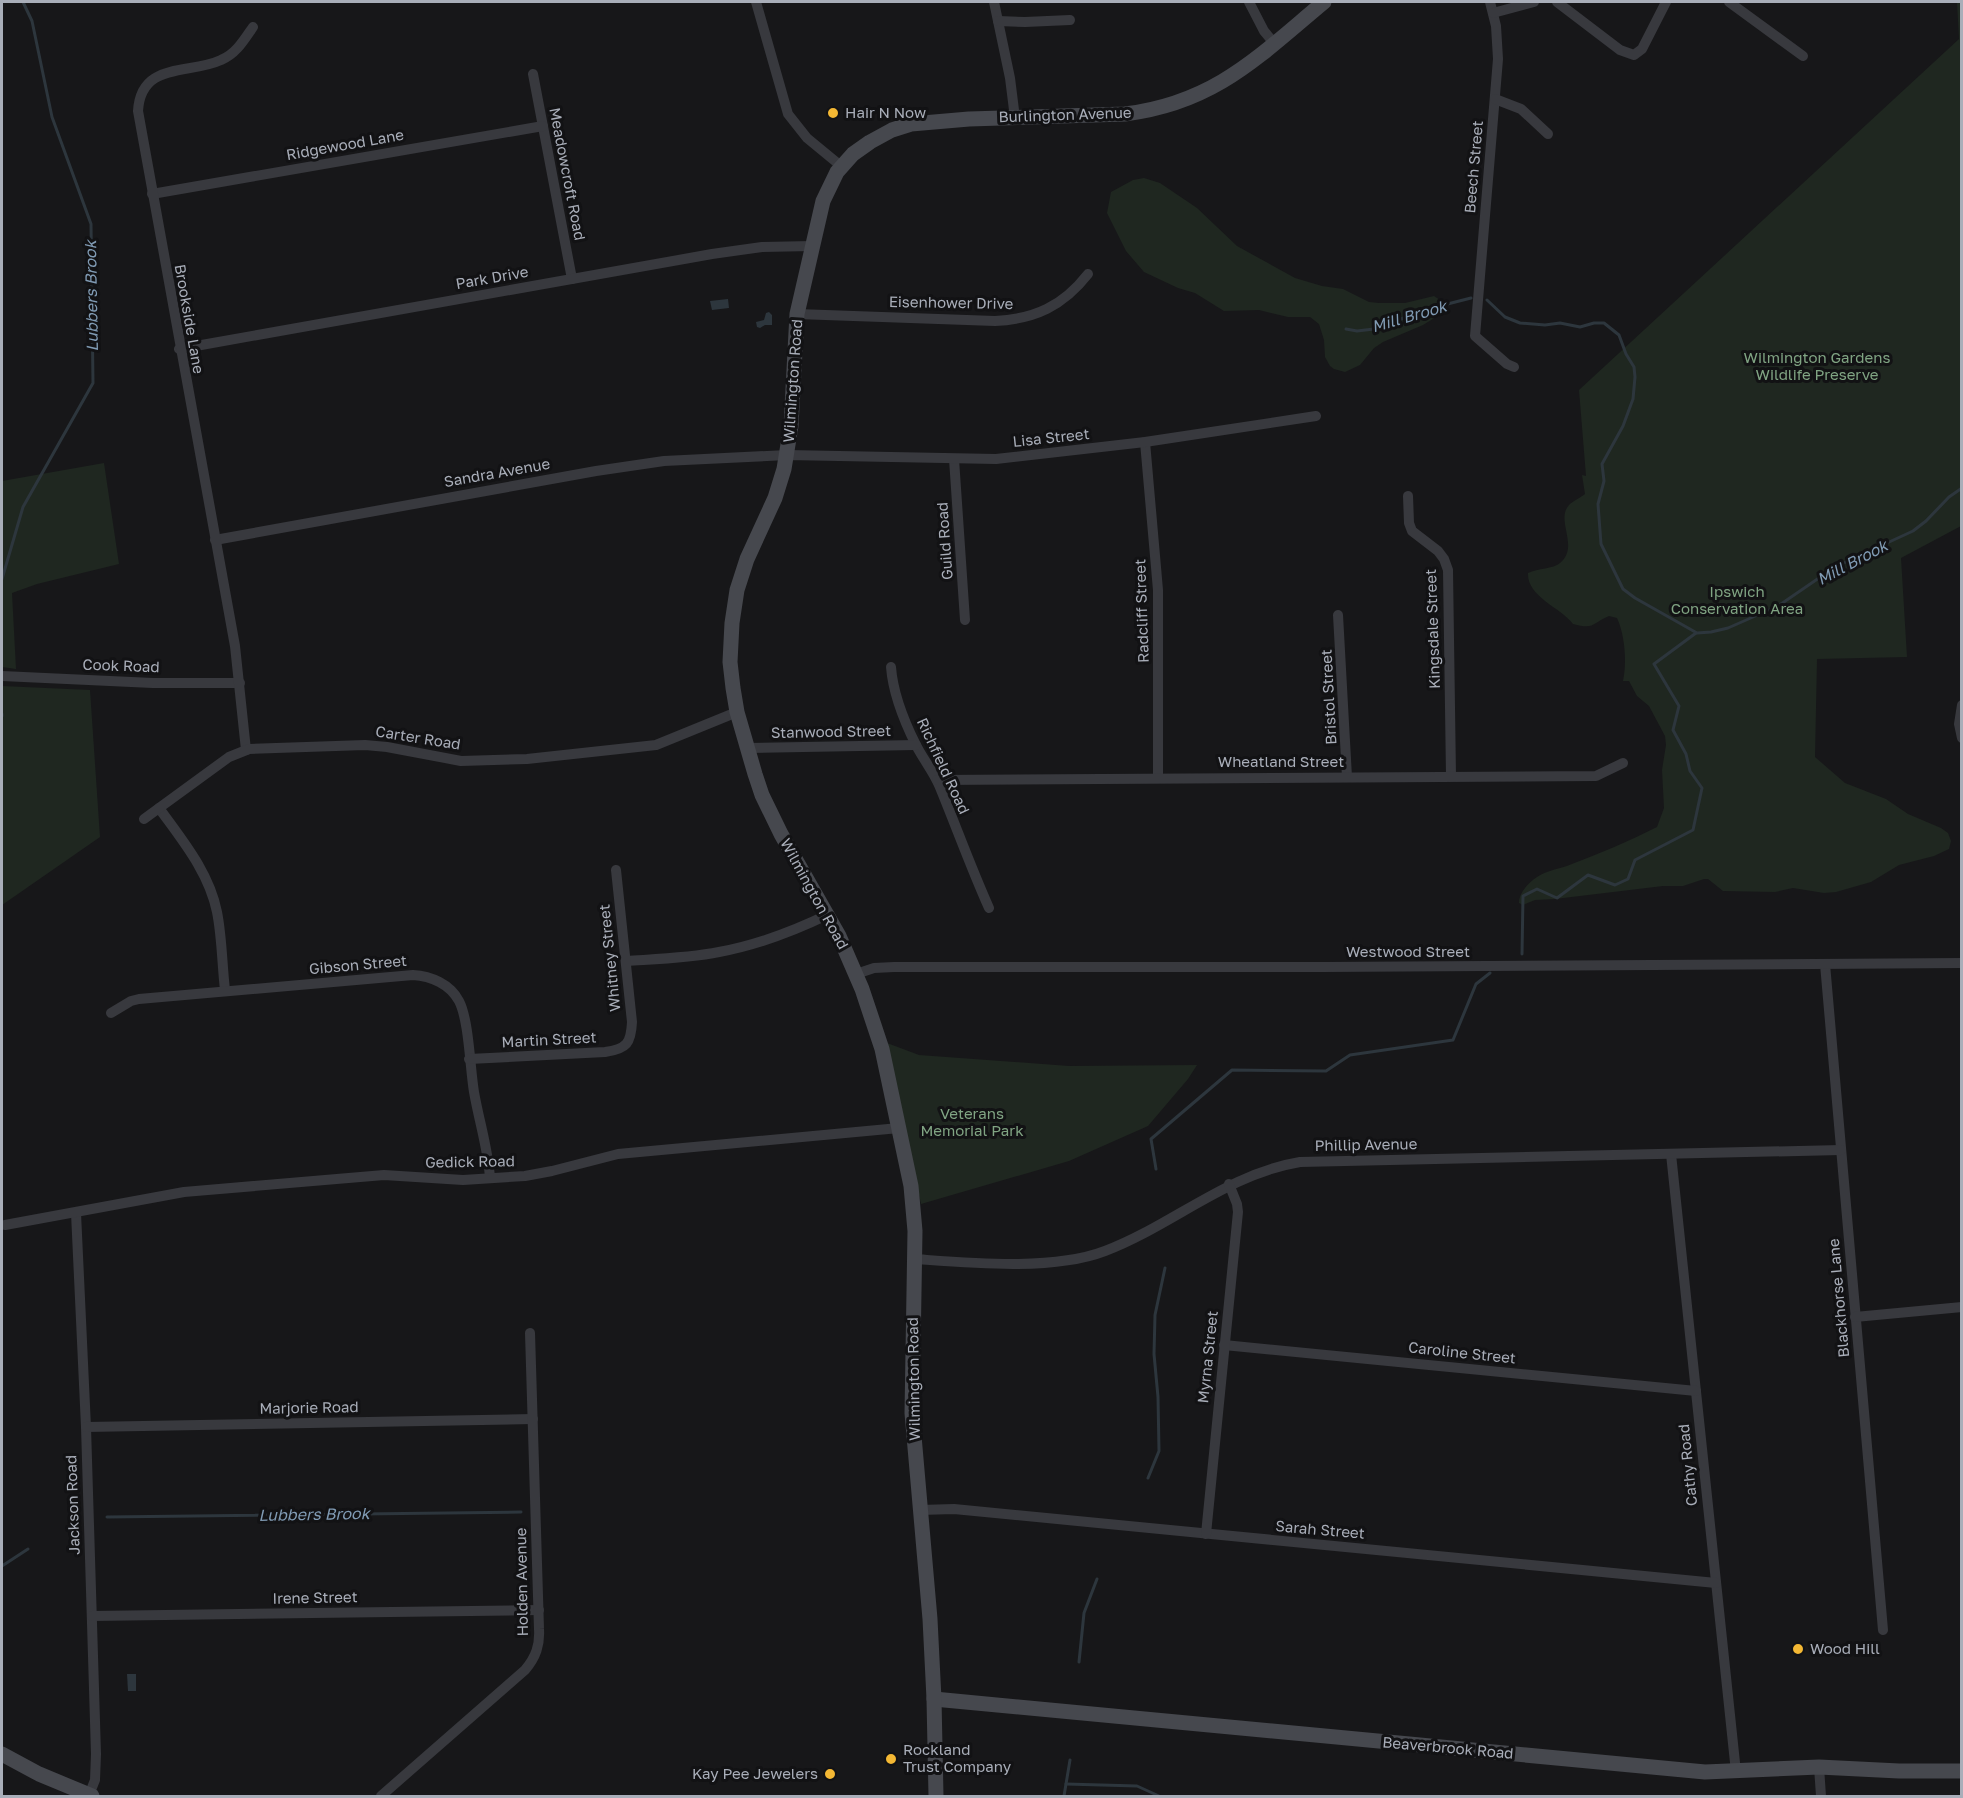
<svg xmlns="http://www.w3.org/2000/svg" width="1963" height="1798" font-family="'Golos Text',sans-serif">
<rect width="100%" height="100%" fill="#171719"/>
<g fill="#1f2720">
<path d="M1957,2H1962L1961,526L1901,558L1907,657L1817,659L1815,757L1845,783L1886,799L1908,814L1941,828L1948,833L1951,841L1949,849L1934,856L1899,865L1871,882L1836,892L1824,893L1793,888L1775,892L1723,891L1708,879H1704L1683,886H1663L1555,899L1535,900L1523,905L1519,903C1519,893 1528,883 1537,877C1547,870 1560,869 1572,864C1601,853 1629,841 1657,827L1664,808L1662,770L1666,745L1665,736L1649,706L1637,696L1629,681H1623C1627,663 1625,635 1617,618L1609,616C1592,623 1595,630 1573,624C1560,607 1527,597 1528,573C1538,568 1553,569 1560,563C1580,547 1555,520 1569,505C1573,501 1580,498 1585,494L1582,475L1586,476L1579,390L1959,39Z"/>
<path d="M1144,178L1160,183L1197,208L1237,246L1295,278L1322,286L1343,289L1369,302L1379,303H1405L1434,296L1443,302L1449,309L1423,325L1383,342L1374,348L1360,365L1345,372L1334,369L1330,366L1325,357L1324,340L1319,324L1310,317H1288L1259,310L1224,311L1195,293L1178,288L1144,272L1126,251L1107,213L1111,192L1133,180Z"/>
<path d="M104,463L119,564L37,584L12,593L16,669L2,667V481Z"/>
<path d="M2,686L90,690L100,837L2,905Z"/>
<path d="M887,1043L919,1055L1069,1066L1197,1065L1188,1079L1148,1126L1069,1161L921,1204Z"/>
</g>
<g fill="#2d363d">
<path d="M728,299L729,308L712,310L710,301Z"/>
<path d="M769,312L772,315V325H765L760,328L757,327L756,322L764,320L766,313Z"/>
<path d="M127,1674H136V1691H128Z"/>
</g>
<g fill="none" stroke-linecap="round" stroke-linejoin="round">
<g stroke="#2d363d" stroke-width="3">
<path d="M1487,300L1505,317L1520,323L1545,325L1560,323L1580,327L1594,323H1604L1619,335L1626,354L1634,367L1635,377L1633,399L1623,426L1602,464L1604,481L1598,504L1601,544L1623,589L1635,598L1697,633L1711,632L1728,628L1778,606L1835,567L1913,531L1926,521L1949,497L1962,488"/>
<path d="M1346,329L1357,331L1374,329L1428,309L1471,298"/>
<path d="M2,579L23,507L93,383L91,224L52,117L32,21L23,2"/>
<path d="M2,714V716"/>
<path d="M1522,954L1523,896L1537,889L1557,898L1588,875L1615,885L1628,879L1635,860L1693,830L1702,788L1690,771L1686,754L1673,730L1679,706L1654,664L1696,633"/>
<path d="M1156,1169L1151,1139L1232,1070L1326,1071L1350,1055L1453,1040L1476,984L1490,973"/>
<path d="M1148,1478L1159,1451L1158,1397L1154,1354L1155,1315L1165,1268"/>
<path d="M107,1517L521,1512"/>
<path d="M2,1566L28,1549"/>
<path d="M1079,1662L1084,1613L1097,1579"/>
<path d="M1066,1784L1137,1786L1159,1796"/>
<path d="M1064,1796L1070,1760"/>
</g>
<g stroke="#38393e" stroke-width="10">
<path d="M756,2L788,114L807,138L841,166"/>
<path d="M994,2L1010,78L1015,118"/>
<path d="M1249,2L1264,31L1274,43"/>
<path d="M1490,2L1496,26L1498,59L1475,336L1507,364L1514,367"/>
<path d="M1557,2L1620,50L1634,55L1642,49L1666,2"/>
<path d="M1729,2L1803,56"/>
<path d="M1493,13L1534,2"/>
<path d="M998,21L1025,22L1070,20"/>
<path d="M533,74L572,279"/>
<path d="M1495,99L1521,109L1548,134"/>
<path d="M152,194L543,126"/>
<path d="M797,314L995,321C1035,319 1063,306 1088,274"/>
<path d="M179,349L712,254L762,247L812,246"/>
<path d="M1145,442L1158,590V778"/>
<path d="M954,459L965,620"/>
<path d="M1408,496L1409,523L1412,531L1438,551L1444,559L1448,570L1451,776"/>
<path d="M215,540L596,471L664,461L787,455L996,459L1145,442L1316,416"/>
<path d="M1338,615L1347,777"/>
<path d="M891,667C893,694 904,721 916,745C923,759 933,771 939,785C956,826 971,868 989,908"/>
<path d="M2,676L153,683H240"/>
<path d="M1962,705L1959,724L1962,738"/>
<path d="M747,748L916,745"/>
<path d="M246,750L235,646L138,111C141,61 189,75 221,60C236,54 244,40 253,27"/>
<path d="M937,780L1596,776L1623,763"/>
<path d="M159,808C182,840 209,872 217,912C222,937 222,964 225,990"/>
<path d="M144,819L229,757L249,749L365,745L387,747L461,761L527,759L656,745L737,712"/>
<path d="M627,961C657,959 689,958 719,952C757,945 794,931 829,914"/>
<path d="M1825,964L1883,1630"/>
<path d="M856,974L874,968L894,967H1325L1962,963"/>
<path d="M111,1013L131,1001L139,999L413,975C431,976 450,984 459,1001C469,1020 470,1068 474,1092C479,1121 488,1148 490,1178"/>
<path d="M469,1059L605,1052C627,1049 631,1043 632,1022L616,870"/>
<path d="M1671,1154L1736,1772"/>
<path d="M76,1213L86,1427L96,1754L95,1780L89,1795"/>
<path d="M5,1225L184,1192L384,1175L463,1180L525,1176L552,1171L618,1154L899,1128"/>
<path d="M915,1259C970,1263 1053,1271 1105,1251C1173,1225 1227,1174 1300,1162L1841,1150"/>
<path d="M1855,1317L1962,1307"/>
<path d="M1224,1345L1696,1391"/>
<path d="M86,1427L533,1419"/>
<path d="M920,1510L954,1509L1716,1583"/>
<path d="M1206,1534L1238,1212L1237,1204L1229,1184"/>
<path d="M92,1616L539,1610"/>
<path d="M1819,1767L1821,1796"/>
<path d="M381,1796L525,1670C536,1657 540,1645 539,1629L530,1333"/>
</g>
<g stroke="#46484e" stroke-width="15">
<path d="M934,1699L1705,1772L1819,1767L1899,1771H1962"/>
<path d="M2,1754L39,1774L92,1796"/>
<path d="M936,1796L934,1699L930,1619L912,1413L915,1231L911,1186L882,1049L862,989L839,936L781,834L762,795L755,774L737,712L733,688L730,662L732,623L737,590L747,559L775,498L784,469L791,426L797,314L823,201L837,172L853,154L870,142L892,130L911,124L969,119L1125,114C1215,103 1259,56 1324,2"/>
</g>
</g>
<g fill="#f4b834" stroke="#121214" stroke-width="2">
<circle cx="833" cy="113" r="6"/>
<circle cx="1798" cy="1649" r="6"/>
<circle cx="891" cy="1759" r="6"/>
<circle cx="830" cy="1774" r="6"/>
</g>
<g text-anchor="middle" stroke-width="6" stroke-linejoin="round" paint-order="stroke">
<g font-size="15" fill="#a9aeb9" stroke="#121214" text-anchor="start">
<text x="845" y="118">Hair N Now</text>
<text x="1810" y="1654">Wood Hill</text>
<text x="903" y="1755">Rockland<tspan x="903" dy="17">Trust Company</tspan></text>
<text x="818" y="1779" text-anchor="end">Kay Pee Jewelers</text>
</g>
<g font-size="15" fill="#a9aeb9" stroke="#121214">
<text transform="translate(1065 115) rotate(-2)" y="5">Burlington Avenue</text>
<text transform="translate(345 145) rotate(-10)" y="5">Ridgewood Lane</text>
<text transform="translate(1474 167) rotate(-85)" y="5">Beech Street</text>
<text transform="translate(567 174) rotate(79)" y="5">Meadowcroft Road</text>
<text transform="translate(492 278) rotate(-10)" y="5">Park Drive</text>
<text transform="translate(951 303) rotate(1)" y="5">Eisenhower Drive</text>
<text transform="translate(189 319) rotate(80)" y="5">Brookside Lane</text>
<text transform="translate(793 381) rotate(-86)" y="5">Wilmington Road</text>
<text transform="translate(1051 438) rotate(-6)" y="5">Lisa Street</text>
<text transform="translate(497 473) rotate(-10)" y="5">Sandra Avenue</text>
<text transform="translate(945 541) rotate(-94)" y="5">Guild Road</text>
<text transform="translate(1142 611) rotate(-92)" y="5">Radcliff Street</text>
<text transform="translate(1433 629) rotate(-92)" y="5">Kingsdale Street</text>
<text transform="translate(121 666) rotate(2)" y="5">Cook Road</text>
<text transform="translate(1329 697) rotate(-93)" y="5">Bristol Street</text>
<text transform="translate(831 732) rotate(-1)" y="5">Stanwood Street</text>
<text transform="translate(418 738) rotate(9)" y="5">Carter Road</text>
<text x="1281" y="767">Wheatland Street</text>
<text transform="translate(943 766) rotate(65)" y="5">Richfield Road</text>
<text transform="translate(814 894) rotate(61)" y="5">Wilmington Road</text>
<text x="1408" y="957">Westwood Street</text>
<text transform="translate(610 958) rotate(-96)" y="5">Whitney Street</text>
<text transform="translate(358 965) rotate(-5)" y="5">Gibson Street</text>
<text transform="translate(549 1040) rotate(-3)" y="5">Martin Street</text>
<text transform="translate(1366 1145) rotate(-1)" y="5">Phillip Avenue</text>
<text transform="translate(470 1162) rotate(-1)" y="5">Gedick Road</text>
<text transform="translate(1839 1298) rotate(-95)" y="5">Blackhorse Lane</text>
<text transform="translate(1462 1353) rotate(6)" y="5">Caroline Street</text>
<text transform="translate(1208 1357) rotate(-84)" y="5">Myrna Street</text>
<text transform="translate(914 1379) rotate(-91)" y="5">Wilmington Road</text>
<text transform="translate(309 1408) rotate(-1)" y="5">Marjorie Road</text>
<text transform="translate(1688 1465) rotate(-96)" y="5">Cathy Road</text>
<text transform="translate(73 1505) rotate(-92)" y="5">Jackson Road</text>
<text transform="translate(1320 1530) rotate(5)" y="5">Sarah Street</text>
<text transform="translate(522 1582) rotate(-91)" y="5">Holden Avenue</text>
<text transform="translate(315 1598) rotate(-1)" y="5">Irene Street</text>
<text transform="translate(1448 1748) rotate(5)" y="5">Beaverbrook Road</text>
</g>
<g font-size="15" fill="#80a483" stroke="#121214">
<text x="1817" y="363">Wilmington Gardens<tspan x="1817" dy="17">Wildlife Preserve</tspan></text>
<text x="1737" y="597">Ipswich<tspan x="1737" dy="17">Conservation Area</tspan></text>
<text x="972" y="1119">Veterans<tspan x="972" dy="17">Memorial Park</tspan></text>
</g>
<g font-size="16" font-style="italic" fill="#809bb4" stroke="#121214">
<text transform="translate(91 296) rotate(-91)" y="6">Lubbers Brook</text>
<text transform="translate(1409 316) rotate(-16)" y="6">Mill Brook</text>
<text transform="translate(1852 562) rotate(-28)" y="6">Mill Brook</text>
<text transform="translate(314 1514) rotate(-1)" y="6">Lubbers Brook</text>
</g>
</g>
<rect width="1963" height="1798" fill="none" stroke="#a9aeb9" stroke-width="6"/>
</svg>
